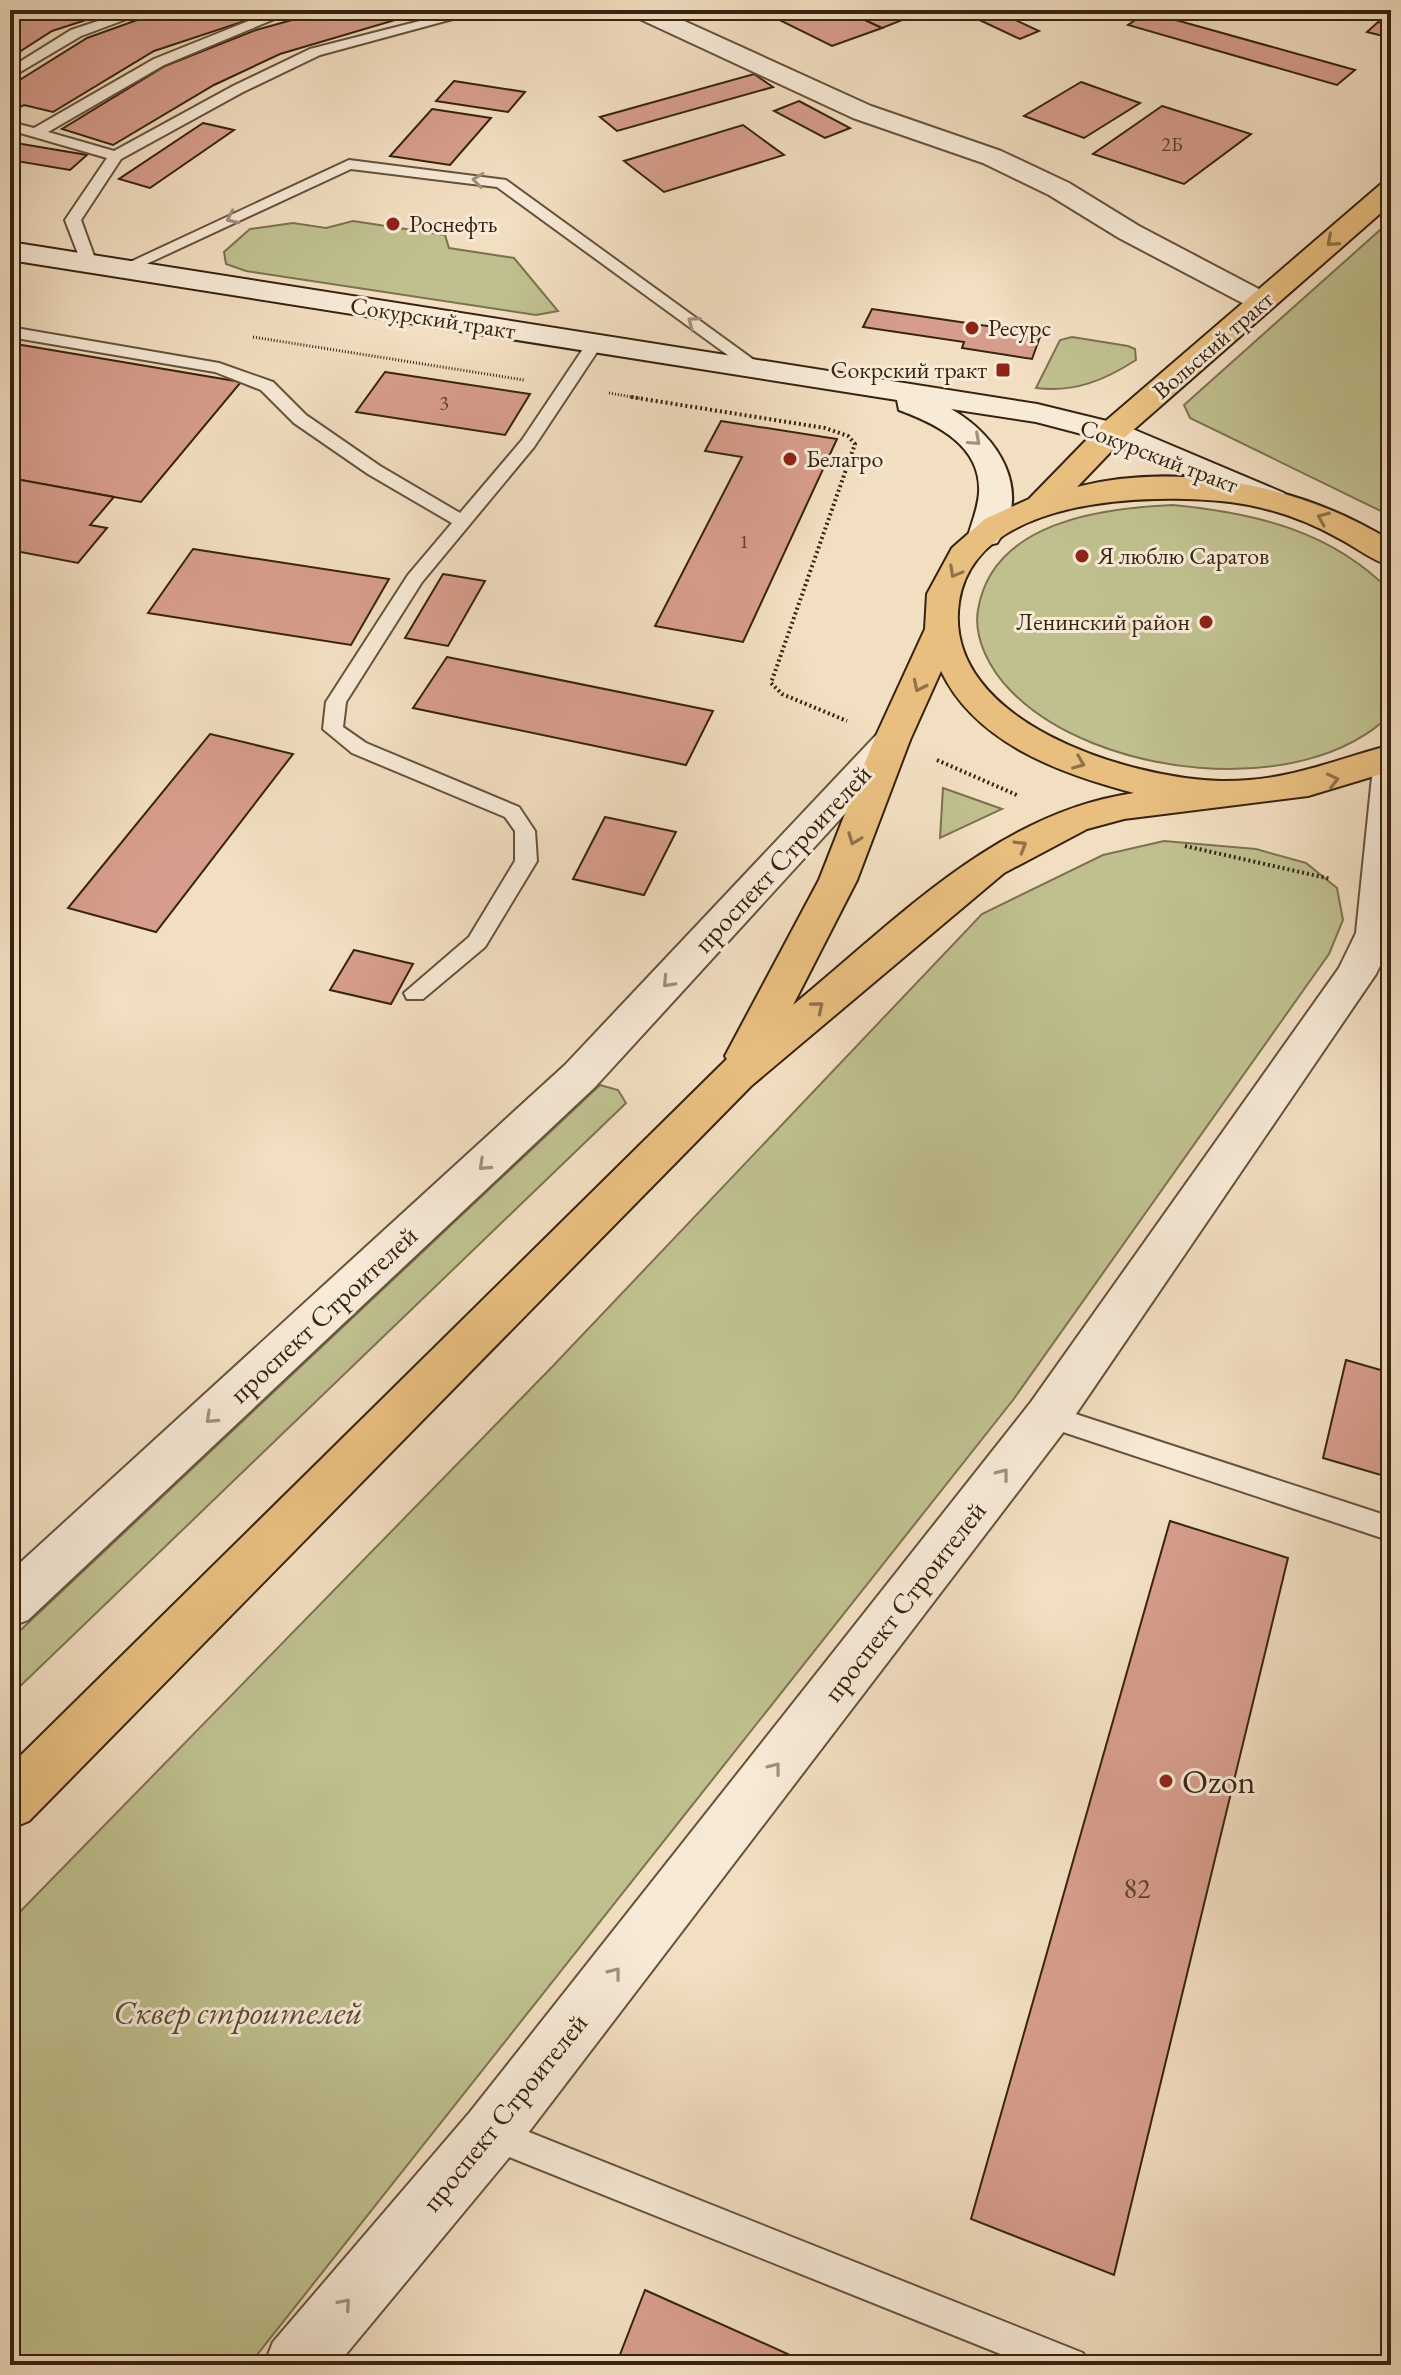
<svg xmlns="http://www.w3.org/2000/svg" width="1401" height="2375" font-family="'EB Garamond',serif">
<rect width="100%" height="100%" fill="#f2dec1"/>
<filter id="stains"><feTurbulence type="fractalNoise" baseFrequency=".0025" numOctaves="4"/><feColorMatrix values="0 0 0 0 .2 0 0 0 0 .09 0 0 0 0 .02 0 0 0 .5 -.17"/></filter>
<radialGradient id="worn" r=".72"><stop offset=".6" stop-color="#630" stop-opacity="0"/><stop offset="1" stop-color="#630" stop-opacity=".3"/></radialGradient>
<g fill="#c0c08f" stroke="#7c7250" stroke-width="2">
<path d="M353,221L445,235L449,248L514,258L558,311L536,315L246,271L226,264L224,252L250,229L293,223L326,228Z"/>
<path d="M1391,228V516L1190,418L1184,405L1380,230Z"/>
<path d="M1072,337L1128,346L1135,349L1136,360C1105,380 1074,393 1036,388L1060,340Z"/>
<path d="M1173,505C1256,513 1332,531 1391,592V714C1303,802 1094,777 1011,691C991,671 973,639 978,610C992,522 1101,508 1173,505Z"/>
<path d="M943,788L1002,809L940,838Z"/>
<path d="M1164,841L1256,849L1306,863L1337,888L1343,920L1329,954L1013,1400L249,2365H10V1922L551,1368L982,914L1103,855Z"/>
<path d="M600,1085L618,1090L626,1103L10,1696V1640Z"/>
</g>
<g fill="#d79d8c" stroke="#372310" stroke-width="2">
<path d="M18,10H117L52,31L10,58V15Z"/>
<path d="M165,10H278L154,51L53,112L24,105L10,113V86L87,38Z"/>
<path d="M328,10H414L419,13L280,54L214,85L113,145L62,129L165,66L256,30Z"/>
<path d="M759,10H844L882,28L832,46Z"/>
<path d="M844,10H886L905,19L882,28Z"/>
<path d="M986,10H994L1039,31L1020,39L971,16Z"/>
<path d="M1147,12L1355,70L1337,85L1128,25Z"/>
<path d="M1378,22L1391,25V38L1367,32Z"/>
<path d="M754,74L773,87L617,131L600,117Z"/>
<path d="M454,81L525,92L508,112L436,101Z"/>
<path d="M1081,82L1140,103L1084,138L1024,116Z"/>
<path d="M799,101L850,128L825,138L774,111Z"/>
<path d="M1162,106L1251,134L1184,184L1093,154Z"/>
<path d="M432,109L491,118L450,165L390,156Z"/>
<path d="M203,123L234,130L150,188L119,179Z"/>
<path d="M743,125L784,155L664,192L624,161Z"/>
<path d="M10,142L87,155L70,170L10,160Z"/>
<path d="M872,309L1041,334L1032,359L962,348L964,342L863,327Z"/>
<path d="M10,343L241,382L141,502L10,478Z"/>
<path d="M385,372L530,394L505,435L356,412Z"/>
<path d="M721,421L837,439L743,642L655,626L742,457L705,451Z"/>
<path d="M10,478L114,497L90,525L107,528L78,563L10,550Z"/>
<path d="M193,549L389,579L351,645L148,613Z"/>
<path d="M443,574L485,581L448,646L405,638Z"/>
<path d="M447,657L713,711L686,765L413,708Z"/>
<path d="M210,734L293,754L156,932L68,908Z"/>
<path d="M605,817L676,832L644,895L573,879Z"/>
<path d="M354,950L413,964L391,1004L330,990Z"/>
<path d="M1391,1157V1216L1383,1214L1387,1160Z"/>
<path d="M1346,1360L1391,1373V1478L1323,1458Z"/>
<path d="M1170,1521L1288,1558L1114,2275L971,2219Z"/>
<path d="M645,2290L790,2355L787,2365H616Z"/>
</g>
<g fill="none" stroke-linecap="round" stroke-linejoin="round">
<defs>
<g id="lane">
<path d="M131,10H151L81,36L10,78V68L71,30Z"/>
<path d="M276,10H296L164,65L48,132L114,151L233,86L310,49L463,10H486L320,55L243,92L121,159L81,220L97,264L83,267L65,220L107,158L10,130V122L34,128L154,59Z"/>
<path d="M1365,10L1391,11V19L1367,13Z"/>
<path d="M349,160L506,180L765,368L763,372H751L497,187L351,169L127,273L113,270Z"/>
<path d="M1370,203L1391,205V215L1365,211V205Z"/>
<path d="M10,327L219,363L273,382L306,415L380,466L460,513L522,440L589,340L603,343L534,447L422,582L346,702L343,727L366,743L519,807L535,831L537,861L485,947L423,999H407L404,993L469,937L515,861V831L505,817L352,753L323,729L326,702L408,575L452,523L368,474L294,423L261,390L215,372L10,337Z"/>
<path d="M1048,1405L1391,1517V1541L1039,1424L1035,1416L1039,1408Z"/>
<path d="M491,2117L1083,2353L1088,2365H1028L479,2145L475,2133L479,2121Z"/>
</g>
<g id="street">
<path d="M628,10H660L871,106L1001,151L1069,183L1139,226L1272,296L1277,302L1272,308H1252L1119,238L1049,195L983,163L853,118L631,15Z"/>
<path d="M892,728L905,732L910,740L905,748L595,1087L28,1620L10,1627V1572L565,1065L879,732Z"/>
<path d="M1391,765V943L1376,974L1065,1430L512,2154L337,2365H264L273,2342L470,2112L1031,1402L1339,968L1356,933L1372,777L1378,769Z"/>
</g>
<path id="secondary" d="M10,242L1037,404L1123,425L1284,493L1289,500L1284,507L1273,510L1262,507L1101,439L1036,422L951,409C999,436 1033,491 997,543L985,546L973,543L968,536C972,522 978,508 979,493C982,446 937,424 899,410L897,400L10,260Z"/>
<path id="primary" d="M1391,182V204L1123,439L1077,487C1180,461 1302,485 1391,541V566C1372,561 1356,547 1338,538C1304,519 1268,507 1230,502C1150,493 975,496 959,602C941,722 1131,779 1221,781C1287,782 1330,761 1391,745V771L1308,796L1124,819L1087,829L1004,873L751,1086L29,1821L10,1829V1766L727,1059L725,1056L819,880L874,740L925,629L927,594L952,548L985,519L1029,499L1101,425L1381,184ZM941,671C976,744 1062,774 1134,793C996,813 896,921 793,1005L857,880L910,740Z"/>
</defs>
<use href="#lane" stroke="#66523c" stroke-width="4"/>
<use href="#street" stroke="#66523c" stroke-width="4"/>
<use href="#secondary" stroke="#372310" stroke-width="4"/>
<use href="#primary" stroke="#372310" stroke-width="4"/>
<g stroke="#372310" stroke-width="3" stroke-dasharray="1 2" stroke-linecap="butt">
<path d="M253,337L524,380"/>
<path d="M609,393L644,399"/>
</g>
<g stroke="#372310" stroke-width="4" stroke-dasharray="2 3" stroke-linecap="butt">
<path d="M631,397L825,428L848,436L855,444L771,683L782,694L847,721"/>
<path d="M937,760L1019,796"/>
<path d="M1185,846L1331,879"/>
</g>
<use href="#lane" fill="#f7ead7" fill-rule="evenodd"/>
<use href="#street" fill="#f7ead7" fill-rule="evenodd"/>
<use href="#secondary" fill="#f7ead7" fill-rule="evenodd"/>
<use href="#primary" fill="#e9bf80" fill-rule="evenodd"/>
</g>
<defs><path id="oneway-chevron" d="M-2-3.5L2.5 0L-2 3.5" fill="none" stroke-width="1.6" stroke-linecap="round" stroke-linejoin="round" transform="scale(2)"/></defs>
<g stroke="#a1907d">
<use href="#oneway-chevron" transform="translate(478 180) rotate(-173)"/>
<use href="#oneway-chevron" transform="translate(232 218) rotate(155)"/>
<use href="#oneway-chevron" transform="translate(693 322) rotate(-144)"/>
<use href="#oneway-chevron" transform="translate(975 440) rotate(42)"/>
<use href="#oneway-chevron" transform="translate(668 982) rotate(133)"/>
<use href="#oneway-chevron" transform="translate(484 1165) rotate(137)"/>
<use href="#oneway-chevron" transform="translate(211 1418) rotate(137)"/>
<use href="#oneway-chevron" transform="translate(1003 1474) rotate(-52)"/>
<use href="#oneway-chevron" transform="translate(775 1768) rotate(-52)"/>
<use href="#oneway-chevron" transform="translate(615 1973) rotate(-52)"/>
<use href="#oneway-chevron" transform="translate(345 2304) rotate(-49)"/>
</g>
<g stroke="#907148">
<use href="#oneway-chevron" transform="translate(1332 241) rotate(139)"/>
<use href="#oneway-chevron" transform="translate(1323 518) rotate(-157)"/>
<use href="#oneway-chevron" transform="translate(955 572) rotate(119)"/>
<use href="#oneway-chevron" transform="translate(919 686) rotate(116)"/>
<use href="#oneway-chevron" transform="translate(1079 763) rotate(22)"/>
<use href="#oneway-chevron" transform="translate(1333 780) rotate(-13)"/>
<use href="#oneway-chevron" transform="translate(854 839) rotate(111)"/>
<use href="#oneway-chevron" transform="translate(1021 846) rotate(-31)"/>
<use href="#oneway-chevron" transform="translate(818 1007) rotate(-40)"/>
</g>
<g fill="#8f2418" stroke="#f7ead7" stroke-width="3">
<circle cx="393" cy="224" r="8"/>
<circle cx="972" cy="328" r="8"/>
<rect x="995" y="362" width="16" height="16" rx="4"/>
<circle cx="790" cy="459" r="8"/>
<circle cx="1082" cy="556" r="8"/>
<circle cx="1206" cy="622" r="8"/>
<circle cx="1166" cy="1781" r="8"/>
</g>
<g text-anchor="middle" stroke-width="6" stroke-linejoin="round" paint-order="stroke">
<g font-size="20" fill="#5f422f">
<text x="1172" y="151">2Б</text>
<text x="444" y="410">3</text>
<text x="744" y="548">1</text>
</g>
<g font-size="24" fill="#372310" stroke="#f7ead7" text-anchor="start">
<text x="409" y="232">Роснефть</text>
<text x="988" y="336">Ресурс</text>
<text x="987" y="378" text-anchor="end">Сокрский тракт</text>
<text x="806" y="467">Белагро</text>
<text x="1098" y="564">Я люблю Саратов</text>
<text x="1190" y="630" text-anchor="end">Ленинский район</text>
</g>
<g font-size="24" fill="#372310" stroke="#f7ead7">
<text transform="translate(433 318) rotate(9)" y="8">Сокурский тракт</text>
<text transform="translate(1213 345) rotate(-41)" y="8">Вольский тракт</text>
<text transform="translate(1159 456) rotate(21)" y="8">Сокурский тракт</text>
</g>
<g font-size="28" fill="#372310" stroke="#f7ead7">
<text transform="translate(782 858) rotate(-47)" y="10">проспект Строителей</text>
<text transform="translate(323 1314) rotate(-43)" y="10">проспект Строителей</text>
<text transform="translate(904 1601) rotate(-52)" y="10">проспект Строителей</text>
<text transform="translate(504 2112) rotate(-51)" y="10">проспект Строителей</text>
</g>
<g font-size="28" fill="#5f422f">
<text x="1137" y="1898">82</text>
</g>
<g font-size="34" fill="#372310" stroke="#f7ead7" text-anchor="start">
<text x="1182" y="1793">Ozon</text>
</g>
<g font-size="34" font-style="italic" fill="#594a30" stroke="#f7ead7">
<text x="238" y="2024">Cквер cтроителей</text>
</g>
</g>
<rect width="1401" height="2375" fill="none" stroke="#f2dec1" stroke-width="40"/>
<rect x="12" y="12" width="1377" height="2351" fill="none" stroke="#372310" stroke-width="4"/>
<rect x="20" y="20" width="1361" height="2335" fill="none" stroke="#372310" stroke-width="2"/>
<rect width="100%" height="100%" filter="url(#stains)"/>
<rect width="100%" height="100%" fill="url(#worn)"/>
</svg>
